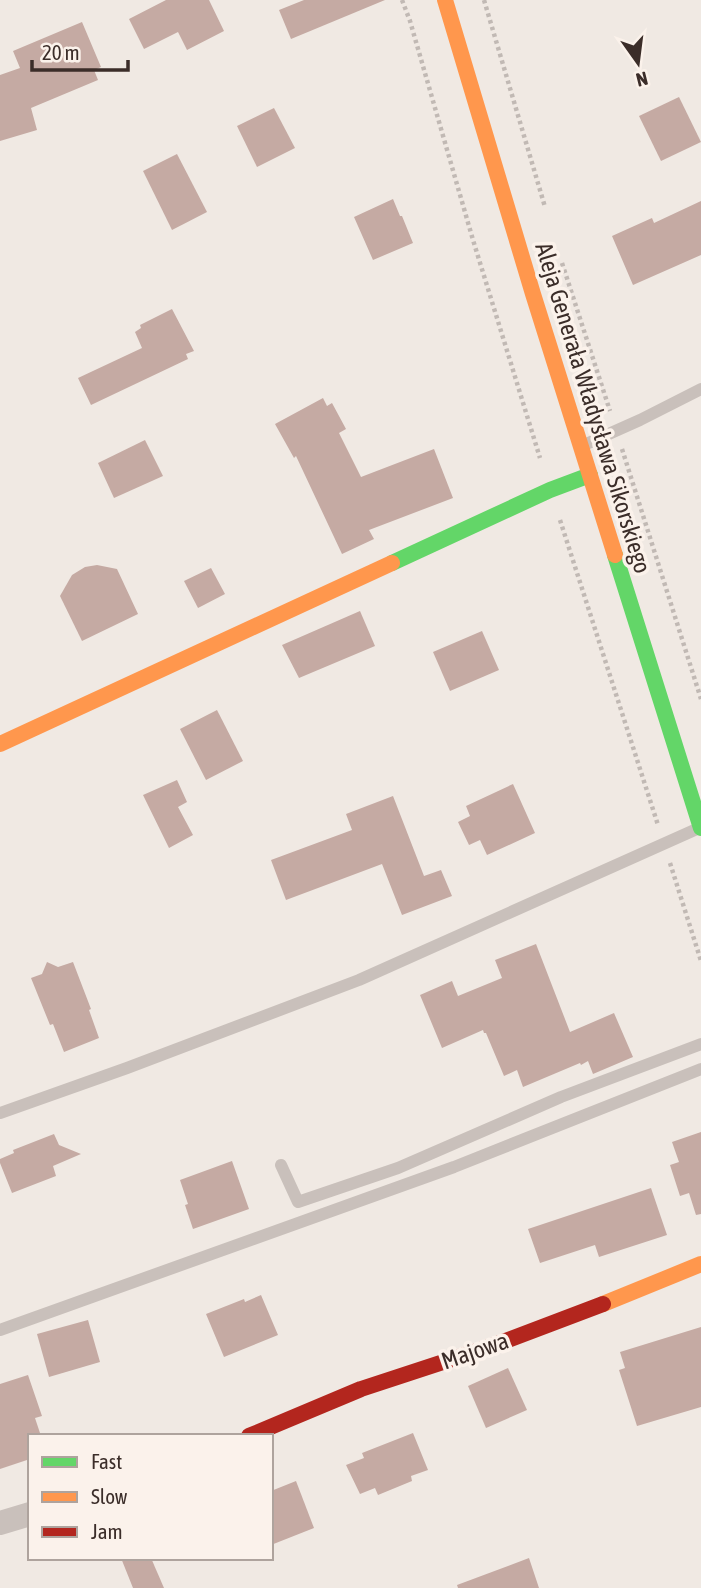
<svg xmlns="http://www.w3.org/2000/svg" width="701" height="1588" font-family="'Asap Condensed',sans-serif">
<rect width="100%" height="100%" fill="#f0e9e3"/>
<g fill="#c5aaa3">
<path d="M166,0H209L224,31L187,50L178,32L144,49L129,19Z"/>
<path d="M304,0H385L291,39L279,10Z"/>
<path d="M82,22L101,67L94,70L98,80L31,108L37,130L0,141V75L20,68L13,51Z"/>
<path d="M679,97L701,142L661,161L639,116Z"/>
<path d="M274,108L295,148L257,167L237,126Z"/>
<path d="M177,154L207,212L172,230L143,171Z"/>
<path d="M393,199L400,216H402L413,243L373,260L354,217Z"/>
<path d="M701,201V255L633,285L612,236L652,218L654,223Z"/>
<path d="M172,309L194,351L186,354L188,359L91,405L78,378L142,348L135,332L141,328L140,325Z"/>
<path d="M323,398L327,406L332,403L346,429L339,433L361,477L434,449L453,498L369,530L374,539L342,554L296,456L294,458L275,424Z"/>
<path d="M145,440L163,476L114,498L98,463Z"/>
<path d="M97,565L117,569L138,614L82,641L60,596L72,575L85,567Z"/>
<path d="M211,568L225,594L198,608L184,581Z"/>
<path d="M360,611L375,646L299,678L282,645Z"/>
<path d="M482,631L499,670L450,691L433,652Z"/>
<path d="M217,710L243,761L206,780L180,729Z"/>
<path d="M177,780L187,802L178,807L193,835L169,848L143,795Z"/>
<path d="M513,784L535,833L487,855L480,840L469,845L458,822L470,816L466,806Z"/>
<path d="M393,796L424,876L441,870L452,896L402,915L382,864L286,900L271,860L352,830L346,814Z"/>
<path d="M536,944L570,1032L614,1013L633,1057L593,1074L588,1061L581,1065L580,1063L523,1087L517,1070L504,1076L486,1033H484L483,1030L442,1048L420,995L452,981L458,996L502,978L495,960Z"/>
<path d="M47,962L58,967L73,962L91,1009L89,1010L99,1038L64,1052L53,1024L50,1025L31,978L42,974Z"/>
<path d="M701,1132V1214L696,1215L689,1193L680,1196L670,1165L679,1162L672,1142Z"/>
<path d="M54,1134L59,1145L81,1154L53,1166L56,1176L12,1193L0,1163V1159L14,1153L13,1150Z"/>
<path d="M232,1161L249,1209L193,1229L185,1205L188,1204L180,1180Z"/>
<path d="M651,1188L667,1235L599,1257L595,1245L540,1263L528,1229Z"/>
<path d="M261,1295L278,1335L224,1357L206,1314L244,1299L245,1302Z"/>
<path d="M88,1320L100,1362L49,1377L37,1334Z"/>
<path d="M701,1327V1407L637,1426L619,1370L625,1368L620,1352Z"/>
<path d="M508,1368L527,1410L486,1428L468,1386Z"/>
<path d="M28,1375L42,1416L35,1418L41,1436H30V1459L0,1469V1384Z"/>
<path d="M413,1433L428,1470L411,1476L412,1481L378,1495L375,1488L360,1494L346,1465L364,1458L362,1453Z"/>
<path d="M296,1481L314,1528L271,1545V1491Z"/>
<path d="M121,1558H151L164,1588H133Z"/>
<path d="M529,1558L539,1588H458L457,1585Z"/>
</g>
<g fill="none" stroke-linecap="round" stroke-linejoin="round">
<g stroke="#c1b9b4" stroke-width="4.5" stroke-dasharray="3.5 3.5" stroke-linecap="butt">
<path d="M402,0L410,21L473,240L540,458"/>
<path d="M484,0L545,207"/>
<path d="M562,263L610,411"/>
<path d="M622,449L701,699"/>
<path d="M560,520L658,825"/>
<path d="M670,863L701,961"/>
</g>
<g stroke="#c9c0bb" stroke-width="12">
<path d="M584,445L640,420L701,389"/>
<path d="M0,1113L127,1068L359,980L699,828"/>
<path d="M281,1165L298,1202L398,1168L561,1097L701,1044"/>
<path d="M0,1330L454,1167L701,1069"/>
</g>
<path stroke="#c9c0bb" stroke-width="24" d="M0,1523L30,1514"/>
<g stroke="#63d668" stroke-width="16">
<path d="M615,555L701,828"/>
<path d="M392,563L550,490L590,475"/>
</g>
<g stroke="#ff974d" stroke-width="16">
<path d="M445,0L533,294L615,555"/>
<path d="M0,744L392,563"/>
<path d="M603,1304L701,1264"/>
</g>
<path stroke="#b3261e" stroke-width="16" d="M249,1436L361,1389L492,1346L603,1304"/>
</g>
<g text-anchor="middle" stroke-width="7" stroke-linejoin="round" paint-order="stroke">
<g font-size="24" fill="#3b2d29" stroke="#fbf2eb">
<text transform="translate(593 408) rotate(73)" y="8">Aleja Generała Władysława Sikorskiego</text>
<text transform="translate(475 1351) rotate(-19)" y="8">Majowa</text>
</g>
</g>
<rect x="28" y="1434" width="245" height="126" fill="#fbf2eb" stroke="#aea39d" stroke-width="2"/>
<rect x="42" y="1457" width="35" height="10" fill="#63d668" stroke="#aea39d" stroke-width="2"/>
<text x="91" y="1469" font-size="21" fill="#3b2d29">Fast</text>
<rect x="42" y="1492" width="35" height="10" fill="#ff974d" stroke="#aea39d" stroke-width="2"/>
<text x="91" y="1504" font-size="21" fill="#3b2d29">Slow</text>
<rect x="42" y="1527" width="35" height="10" fill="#b3261e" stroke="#aea39d" stroke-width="2"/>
<text x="91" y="1539" font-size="21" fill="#3b2d29">Jam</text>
<g transform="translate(638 63) rotate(166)" stroke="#fbf2eb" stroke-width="5" paint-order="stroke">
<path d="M0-5L12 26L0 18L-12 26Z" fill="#3b2d29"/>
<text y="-10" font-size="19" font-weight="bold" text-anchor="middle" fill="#3b2d29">N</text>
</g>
<path d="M32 60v10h96v-10" fill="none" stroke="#3b2d29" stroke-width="3.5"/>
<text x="42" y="60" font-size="21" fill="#3b2d29" stroke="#fbf2eb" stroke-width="5" paint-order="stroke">20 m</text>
</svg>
